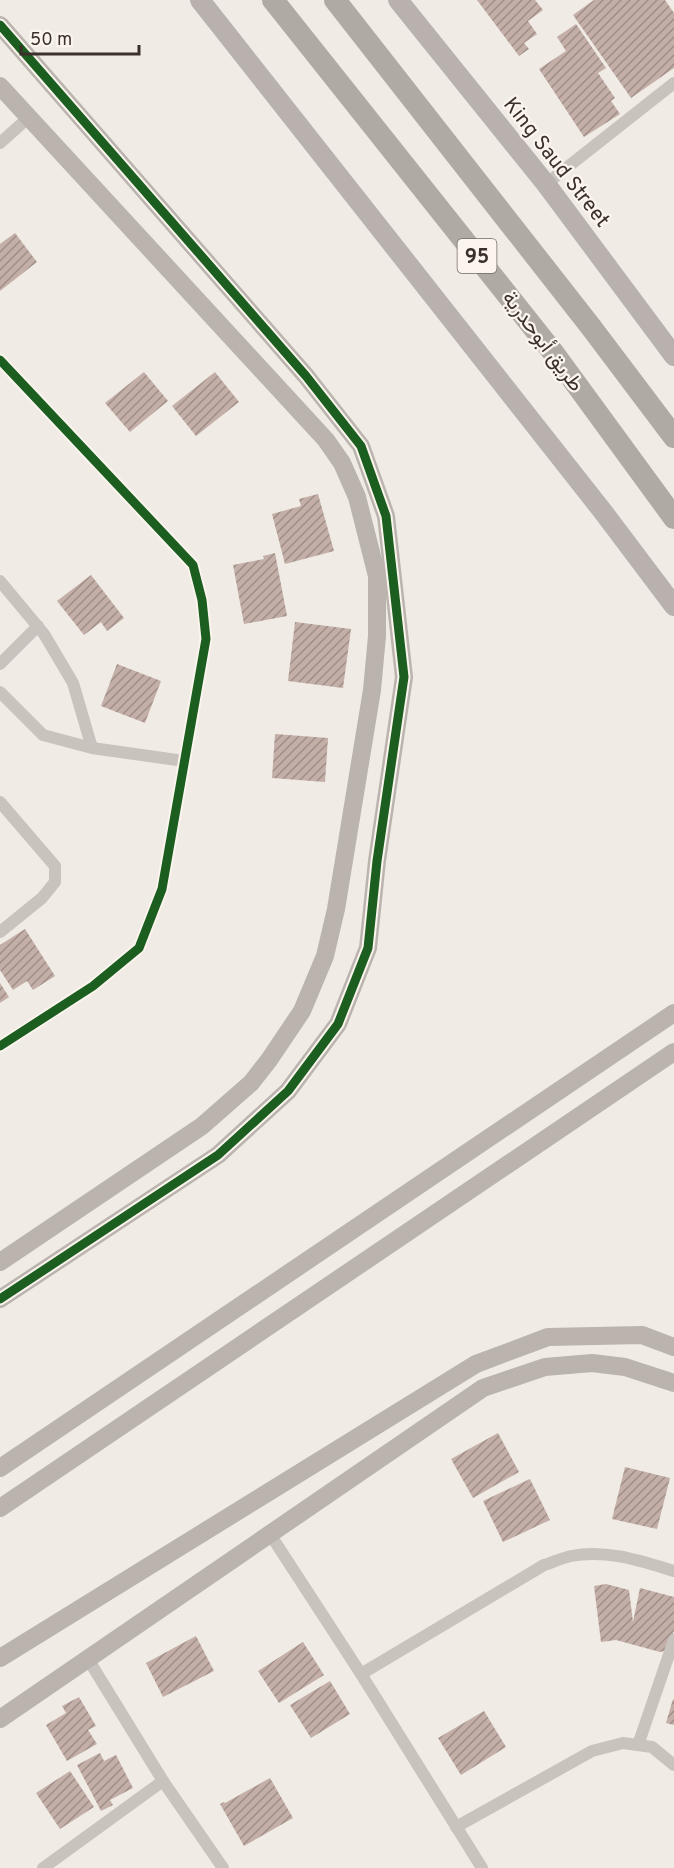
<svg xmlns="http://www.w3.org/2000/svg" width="674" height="1868" font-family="Overpass,Vazirmatn,sans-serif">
<defs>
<pattern id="building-hatch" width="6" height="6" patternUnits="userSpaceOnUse" patternTransform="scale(1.5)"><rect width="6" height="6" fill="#c3afa7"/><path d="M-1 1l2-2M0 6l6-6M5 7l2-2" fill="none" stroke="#a08f88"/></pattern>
</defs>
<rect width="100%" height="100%" fill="#f0ebe5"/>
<g fill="url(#building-hatch)">
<path d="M477,0H535L543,10L528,21L537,34L524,43L529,49L519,56Z"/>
<path d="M594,0H665L674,13V68L631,98L573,15Z"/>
<path d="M576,24L606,68L598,73L615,98L611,101L620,114L584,137L539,69L566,51L557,37Z"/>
<path d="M15,233L37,262L0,291V244Z"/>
<path d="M144,372L168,401L130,432L105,403Z"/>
<path d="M215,372L239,402L196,436L172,406Z"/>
<path d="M318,494L334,551L285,564L272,514L301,506L299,499Z"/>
<path d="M275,553L287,616L244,624L233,565L264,559L263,556Z"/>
<path d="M91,575L124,618L107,631L101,622L84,635L57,601Z"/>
<path d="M295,622L351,629L343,688L288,681Z"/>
<path d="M117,664L161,681L145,723L101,706Z"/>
<path d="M275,734L328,738L325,782L272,778Z"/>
<path d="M25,929L55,976L33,990L27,981L13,990L0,970V945Z"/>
<path d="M0,983L9,997L0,1003Z"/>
<path d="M498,1433L519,1472L473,1498L451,1459Z"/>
<path d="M625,1467L670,1478L657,1529L612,1519Z"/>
<path d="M530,1479L550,1520L503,1542L483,1501Z"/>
<path d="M606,1584L629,1590L633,1622L640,1588L674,1597V1630L669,1650L660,1652L616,1640L601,1642L594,1586Z"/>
<path d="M196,1636L214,1671L163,1697L146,1663Z"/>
<path d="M303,1642L324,1675L279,1703L258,1671Z"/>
<path d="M330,1681L350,1714L311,1738L290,1705Z"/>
<path d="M79,1697L96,1726L88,1730L97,1744L67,1761L46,1725L66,1713L62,1706Z"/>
<path d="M673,1699L674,1700V1725L666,1723Z"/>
<path d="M484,1711L506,1747L461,1775L438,1738Z"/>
<path d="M100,1753L104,1761L116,1755L133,1788L110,1800L113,1805L101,1811L77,1765Z"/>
<path d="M70,1771L94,1807L60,1829L36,1793Z"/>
<path d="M270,1778L293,1818L244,1846L220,1804L224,1802L225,1803Z"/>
</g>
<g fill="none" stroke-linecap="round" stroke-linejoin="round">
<g stroke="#c9c3be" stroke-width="12">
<path d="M0,143L28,118"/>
<path d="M546,184L674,83"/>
<path d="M0,360L193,565L202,600L206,639L162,889L139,948L93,986L0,1046"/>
<path d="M0,581L44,634L73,683L92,748"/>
<path d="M0,664L38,626"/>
<path d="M0,692L43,735L92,748L184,761"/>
<path d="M0,802L55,866V882L42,898L0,932"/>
<path d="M270,1534L361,1674L482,1868"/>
<path d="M88,1659L163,1781L223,1868"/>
<path d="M361,1674L544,1565C553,1562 562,1558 571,1556C606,1549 641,1561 674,1571"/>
<path d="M638,1745L674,1640"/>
<path d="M456,1827L592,1751L623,1743L652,1747L674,1765"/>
<path d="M43,1868L163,1781"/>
</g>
<g stroke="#bab3ae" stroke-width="18">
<path d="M0,25L306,376L361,446L386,516L404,677L377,861L368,948L338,1024L288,1091L218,1155L0,1299"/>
<path d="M0,86L326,440L342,463L357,497L377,576V636L372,690L336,909L325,956L302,1011L269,1060L251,1083L202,1126L0,1262"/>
<path d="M0,1468L674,1013"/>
<path d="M0,1508L674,1052"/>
<path d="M0,1658L476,1364L548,1337L642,1335L674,1347"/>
<path d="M0,1719L483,1388L545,1367L592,1363L625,1367L674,1383"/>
</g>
<g stroke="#b8b1ad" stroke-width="20">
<path d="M200,0L604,513L674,606"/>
<path d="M398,0L546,184L674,356"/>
</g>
<g stroke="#afaaa4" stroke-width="22">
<path d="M273,0L552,351L674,518"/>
<path d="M335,0L591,327L674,437"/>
</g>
<defs>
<g id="cycleway">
<path d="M0,25L306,376L361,446L386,516L404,677L377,861L368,948L338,1024L288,1091L218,1155L0,1299"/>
<path d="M0,360L193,565L202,600L206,639L162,889L139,948L93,986L0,1046"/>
</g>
</defs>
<use href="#cycleway" stroke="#fbf5ee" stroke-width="13"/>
<use href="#cycleway" stroke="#1b5e20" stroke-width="9"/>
</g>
<g text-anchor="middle" stroke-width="4.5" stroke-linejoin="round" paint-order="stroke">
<rect fill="#fbf5ee" stroke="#756b66" stroke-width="1.5" x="457.5" y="239" width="39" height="34" rx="4.5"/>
<g font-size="20" font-weight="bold" fill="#3b302b">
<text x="477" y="263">95</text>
</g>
<g font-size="21" fill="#3b302b" stroke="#fbf5ee">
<text transform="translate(557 162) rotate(52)" y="7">King Saud Street</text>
<text transform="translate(543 341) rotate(53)" y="7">طريق أبوحدرية</text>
</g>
</g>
<path d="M21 45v9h118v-9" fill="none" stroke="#3b302b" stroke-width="3"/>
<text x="30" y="45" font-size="18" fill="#3b302b" stroke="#fbf5ee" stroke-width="4.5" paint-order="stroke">50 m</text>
</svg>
